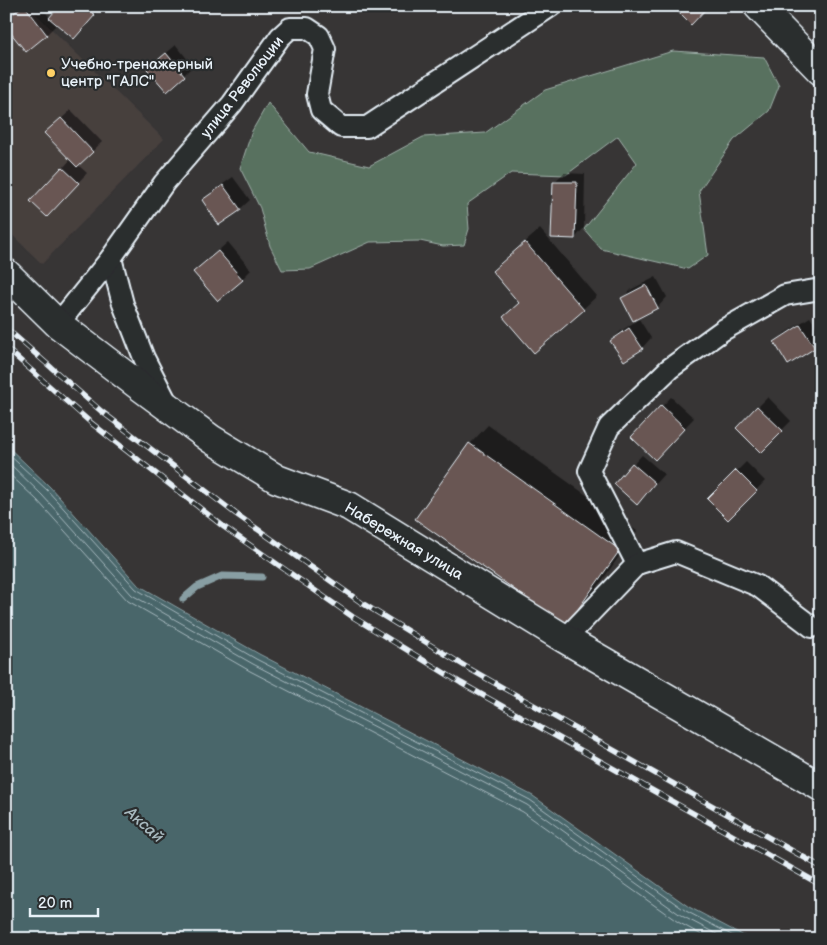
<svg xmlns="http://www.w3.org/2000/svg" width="827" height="945" font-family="'Balsamiq Sans',sans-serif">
<rect width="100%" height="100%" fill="#373535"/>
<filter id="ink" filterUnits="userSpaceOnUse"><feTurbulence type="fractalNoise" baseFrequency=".02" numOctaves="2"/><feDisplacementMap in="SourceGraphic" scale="10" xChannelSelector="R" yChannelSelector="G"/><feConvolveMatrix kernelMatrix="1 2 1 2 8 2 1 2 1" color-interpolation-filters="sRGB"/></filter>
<g filter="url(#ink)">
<path fill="#463f3e" d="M6,6H28L164,139L42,264L6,229Z"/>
<path fill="#59715e" stroke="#a0b1ab" d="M673,51L764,57L779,86L769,111L734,140L699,191L708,255L688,269L601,249L584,229L637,163L618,136L566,175L511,173L467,204L469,229L464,245L443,246L420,241L370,242L310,269L282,270L270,246L260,208L240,168L252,131L268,103L309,152L369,166L423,137L485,133L545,90Z"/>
<path fill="#48666a" stroke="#889ea3" d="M6,445L50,487L138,585L259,654L533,796L689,907L750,939H6Z"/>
<g fill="#0007">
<path d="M22,6H41L50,18L61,6H102L83,28L51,19L56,25L47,34L6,20Z"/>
<path d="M176,45L193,66L184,75L158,60Z"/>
<path d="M6,101L10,110L11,118L6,131Z"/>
<path d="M71,110L102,142L78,165L87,173L56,206L63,168L71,159L46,133Z"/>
<path d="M564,173L585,174L584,228L575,238L554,182Z"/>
<path d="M233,177L250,200L240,209L220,223L204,200L213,191Z"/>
<path d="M540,229L597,296L583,309L505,317L520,302L493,271Z"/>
<path d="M228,242L251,270L242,279L204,263Z"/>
<path d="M656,277L667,297L658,307L633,319L622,299L632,289Z"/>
<path d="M810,317L821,334V341L814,347L776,342L785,333Z"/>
<path d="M639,319L651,338L642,348L611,341L621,331Z"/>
<path d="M671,397L694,418L664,449L633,437Z"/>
<path d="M768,397L791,421L761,451L737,428Z"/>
<path d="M488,425L637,531L584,606L566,624L417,519L470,444Z"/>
<path d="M642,455L664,474L646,494L615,484Z"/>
<path d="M746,462L765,481L728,519L709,499Z"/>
</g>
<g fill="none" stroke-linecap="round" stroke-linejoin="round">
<g stroke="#a8b9bf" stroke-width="1">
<path d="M6,452L47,490L136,589L256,659L530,800L686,911L739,939"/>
<path d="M6,460L42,495L132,595L253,664L527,805L682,916L726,939"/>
<path d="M6,471L37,500L128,601L250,671L523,812L678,922L709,939"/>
</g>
<path stroke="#889ea3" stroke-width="7" d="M183,599L197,587L222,576L262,577"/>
</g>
<g fill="#695753" stroke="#e8f1f8">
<path d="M23,6H25L47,35L26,52L6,27V19Z"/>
<path d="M59,6H85L95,15L74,39L49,18Z"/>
<path d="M680,6H705L707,8L691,25L676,10Z"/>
<path d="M166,53L185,76L167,92L147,69Z"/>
<path d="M61,118L93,152L77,167L44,133Z"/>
<path d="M62,167L79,183L47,217L30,201Z"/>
<path d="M553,182H577L575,239L551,238Z"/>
<path d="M223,185L241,210L219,225L202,200Z"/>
<path d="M525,242L584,310L534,353L503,317L519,303L492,271Z"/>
<path d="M218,251L243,280L218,301L193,272Z"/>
<path d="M646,285L658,308L633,321L621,298Z"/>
<path d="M800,325L815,348L788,365L774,342Z"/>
<path d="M629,328L643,349L624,361L610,341Z"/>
<path d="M661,405L685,428L655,460L631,437Z"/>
<path d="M757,406L783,431L761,453L736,428Z"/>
<path d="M469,443L620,550L566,626L415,519Z"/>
<path d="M632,463L655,483L637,505L614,484Z"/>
<path d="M736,470L757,491L728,520L707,499Z"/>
</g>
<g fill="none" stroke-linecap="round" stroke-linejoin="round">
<defs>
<g id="street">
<path d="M111,258L123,304L144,358L168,405"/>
<path d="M58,324L111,258L164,183L232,104L280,37L290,28H307L319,36L325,49L317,94L321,110L341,127H367L551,6"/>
<path d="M637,564L589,471L609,427L669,369L723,330L785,295L821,289"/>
<path d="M565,639L637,564L676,552L758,586L812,627"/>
</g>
<g id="secondary">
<path d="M758,6L821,71"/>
<path d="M6,273L58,324L138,385L211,439L277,479L349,506L565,639L821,787"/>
</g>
</defs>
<use href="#street" stroke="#e8f1f8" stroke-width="24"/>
<use href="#secondary" stroke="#e8f1f8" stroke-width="31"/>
<use href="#street" stroke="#2a2d2e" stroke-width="20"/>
<use href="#secondary" stroke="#2a2d2e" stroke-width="28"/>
<defs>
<g id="rail">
<path d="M6,328L101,411L236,514L362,603L468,668L821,867"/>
<path d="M6,348L90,422L224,527L353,617L461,683L821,885"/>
</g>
</defs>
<use href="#rail" stroke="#e8f1f8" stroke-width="5.5"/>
<use href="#rail" stroke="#2a2d2e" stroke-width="4" stroke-dasharray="11" stroke-linecap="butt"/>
</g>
</g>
<circle fill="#ffd166" stroke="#2a2d2e" stroke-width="2" cx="51" cy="73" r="5"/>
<g text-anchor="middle" stroke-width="4.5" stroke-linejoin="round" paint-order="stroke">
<g font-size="15" fill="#e8f1f8" stroke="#2a2d2e" text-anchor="start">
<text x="61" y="69">Учебно-тренажерный<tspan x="61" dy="17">центр "ГАЛС"</tspan></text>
</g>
<g font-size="15" fill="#e8f1f8" stroke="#2a2d2e">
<text transform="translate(242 87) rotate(-52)" y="5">улица Революции</text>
<text transform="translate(404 541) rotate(31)" y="5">Набережная улица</text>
</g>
<g font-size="16" font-style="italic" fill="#a8b9bf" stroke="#2a2d2e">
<text transform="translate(145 824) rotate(41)" y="6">Аксай</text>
</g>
</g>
<rect width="827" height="945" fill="none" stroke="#2a2d2e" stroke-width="25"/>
<rect x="12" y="12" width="802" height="920" fill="none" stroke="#e8f1f8" stroke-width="2" filter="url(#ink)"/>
<path d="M30 908v8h68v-8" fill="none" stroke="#e8f1f8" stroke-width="2.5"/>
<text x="38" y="908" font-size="15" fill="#e8f1f8" stroke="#2a2d2e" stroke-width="4" paint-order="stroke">20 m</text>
</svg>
